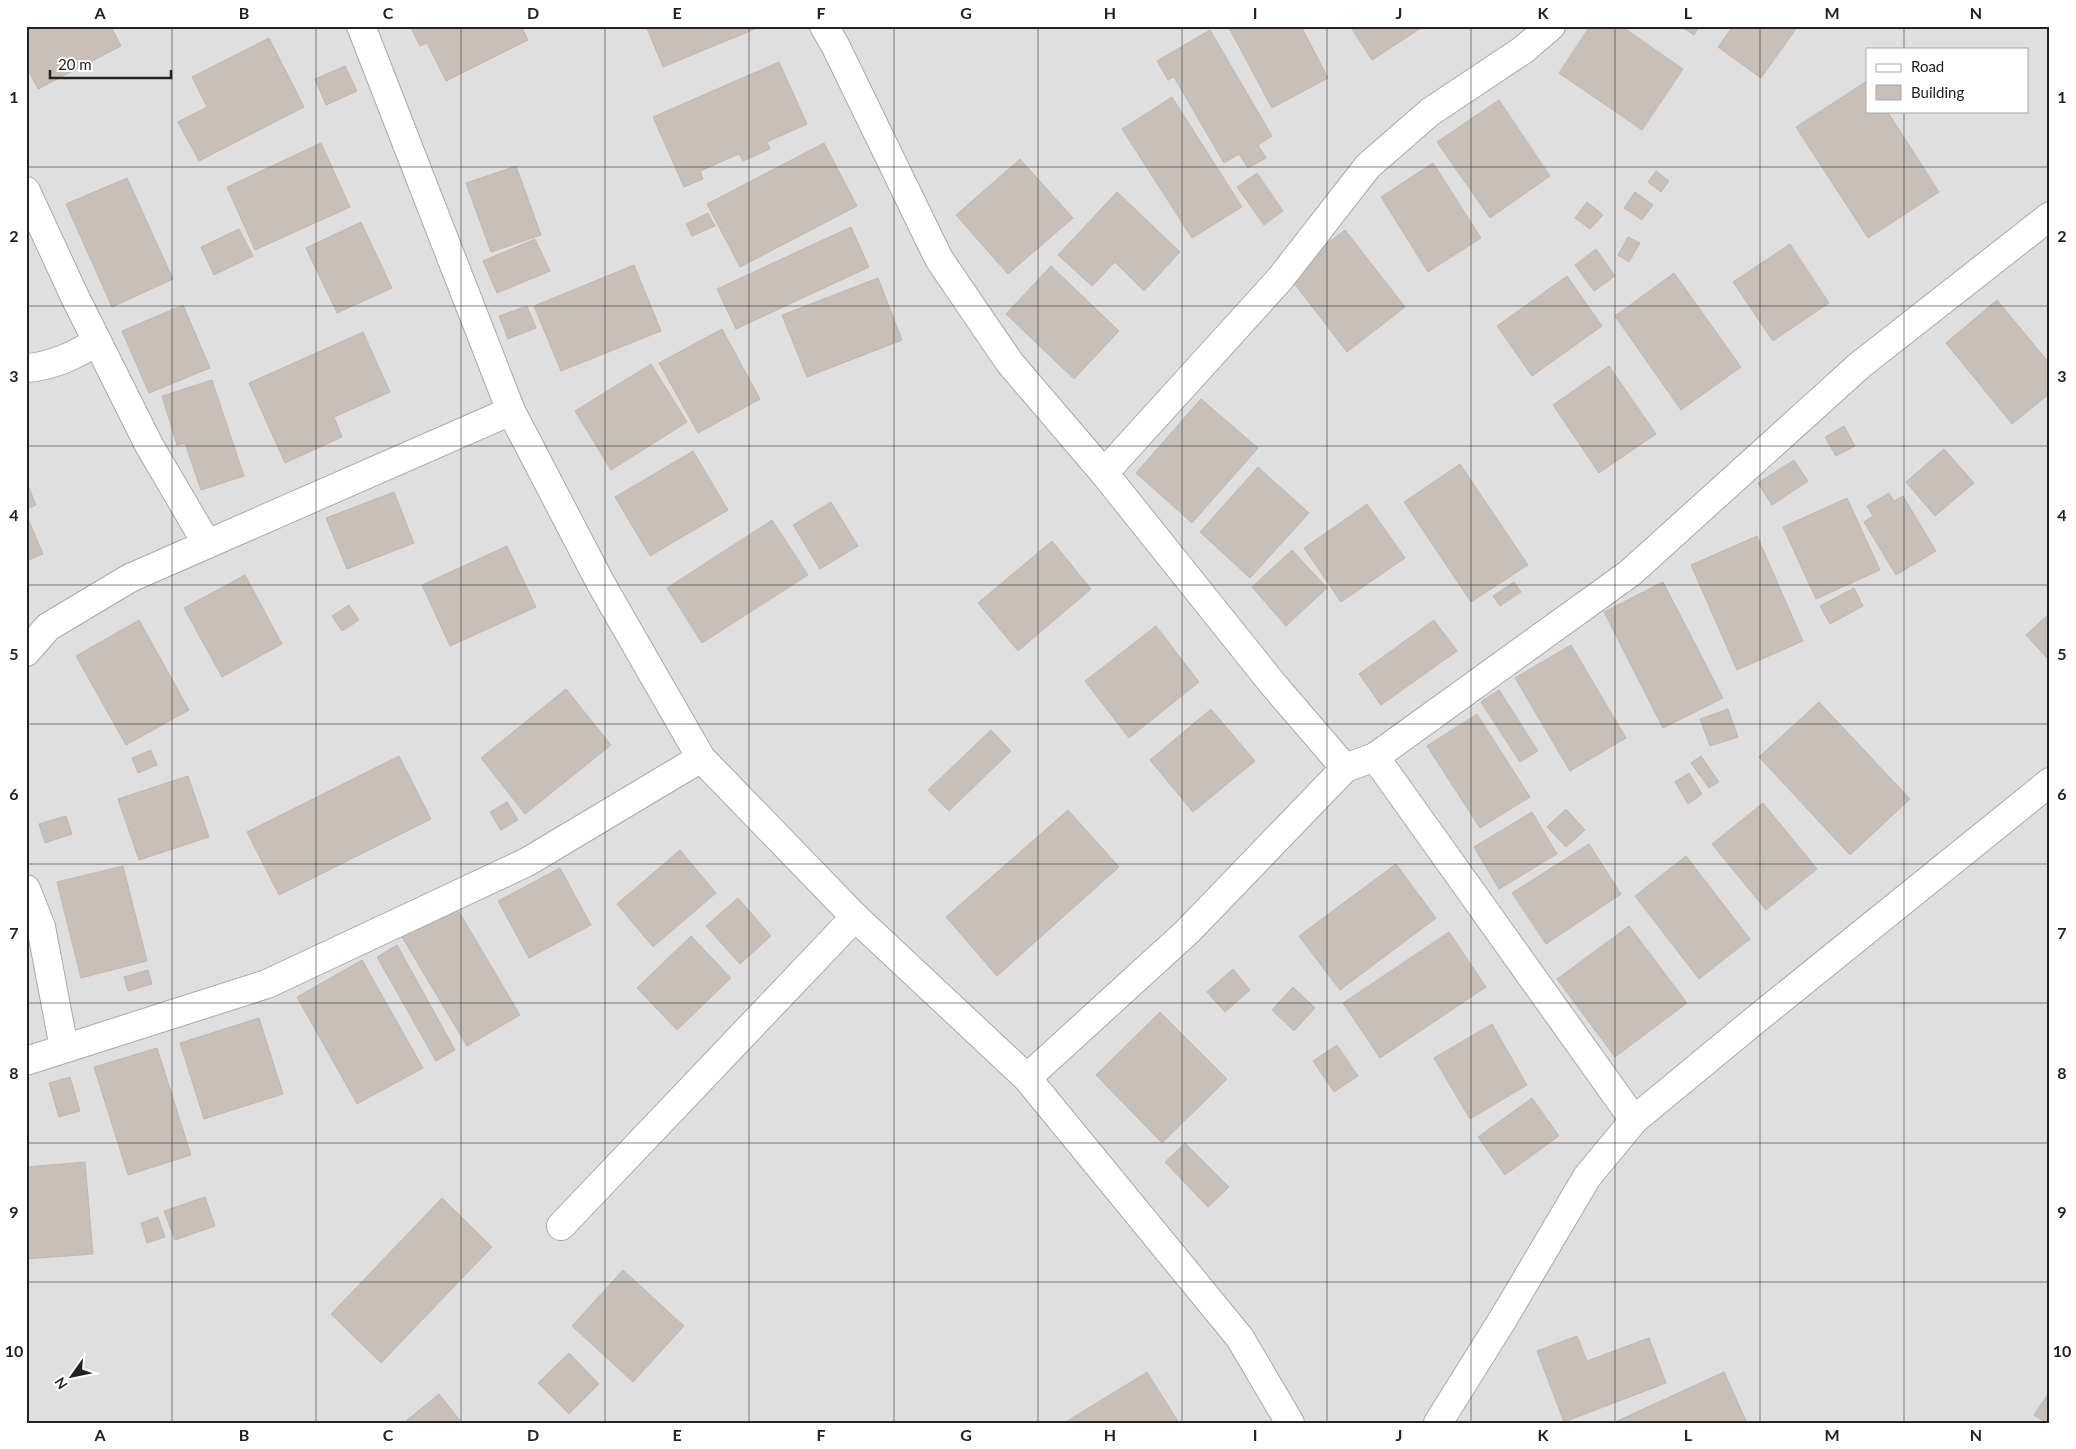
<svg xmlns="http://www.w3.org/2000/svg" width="2076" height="1449" font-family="Lato,sans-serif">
<rect width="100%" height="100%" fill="#f2efe9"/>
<path fill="#e0dfdf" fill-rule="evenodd" d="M26,26H2050V1423H26ZM1867,49H2027V111H1867Z"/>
<g fill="#c7bfb8" stroke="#c4b6ab">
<path d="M26,26H111L121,46L38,89L26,66Z"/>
<path d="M410,26H521L528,40L446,81L427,43L420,46Z"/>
<path d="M646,26H762L663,67Z"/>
<path d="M1228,26H1301L1328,78L1272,108Z"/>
<path d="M1350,26H1424L1372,60Z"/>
<path d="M1590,26H1621L1683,69L1642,130L1559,73Z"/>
<path d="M1680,26H1699L1694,35Z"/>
<path d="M1733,26H1798L1761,78L1718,47Z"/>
<path d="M1210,30L1272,136L1258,145L1266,158L1248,168L1239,154L1224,163L1174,77L1168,80L1157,61Z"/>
<path d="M269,38L304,107L199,161L178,122L207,107L192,77Z"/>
<path d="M779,62L807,124L767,142L770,149L743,161L739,154L700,171L703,179L684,187L653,117Z"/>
<path d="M345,66L357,91L326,105L315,79Z"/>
<path d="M1867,81V111H1887L1939,192L1868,238L1796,127Z"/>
<path d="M1172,97L1242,207L1192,238L1122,129Z"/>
<path d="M1499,100L1550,176L1490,218L1437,142Z"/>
<path d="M321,143L350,207L255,250L227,187Z"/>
<path d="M824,143L857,206L740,267L707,204Z"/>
<path d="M1020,159L1073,218L1008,274L956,215Z"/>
<path d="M1433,163L1481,238L1428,272L1381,197Z"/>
<path d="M516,166L541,235L491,252L466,183Z"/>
<path d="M1656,171L1669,181L1661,192L1648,182Z"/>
<path d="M1257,173L1283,211L1264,225L1237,187Z"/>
<path d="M127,178L173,279L112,307L66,204Z"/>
<path d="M1117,192L1180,252L1144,291L1115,262L1092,286L1058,255Z"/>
<path d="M1635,192L1653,205L1642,220L1624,208Z"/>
<path d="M1587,202L1603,215L1590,229L1575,218Z"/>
<path d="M708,213L715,226L692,236L686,224Z"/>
<path d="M361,222L392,288L337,313L306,248Z"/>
<path d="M851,227L869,267L736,329L717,289Z"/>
<path d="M239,229L253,256L214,275L201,247Z"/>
<path d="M1345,230L1405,307L1347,352L1287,274Z"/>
<path d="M1628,237L1640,243L1629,262L1618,255Z"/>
<path d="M535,239L550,271L497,293L483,261Z"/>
<path d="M1790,244L1829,303L1773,341L1733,282Z"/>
<path d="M1596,249L1615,276L1594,291L1575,265Z"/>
<path d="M634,265L661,331L561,371L534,306Z"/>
<path d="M1051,266L1119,331L1074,379L1006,314Z"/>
<path d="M1674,273L1741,367L1681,410L1615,316Z"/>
<path d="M1567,276L1602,326L1532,376L1497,326Z"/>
<path d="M878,278L902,340L807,377L782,315Z"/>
<path d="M1997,300L2050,364V393L2012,424L1946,343Z"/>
<path d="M183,305L210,368L149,393L122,331Z"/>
<path d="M527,306L536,328L508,339L499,316Z"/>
<path d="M722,329L760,399L698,433L659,363Z"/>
<path d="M363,332L390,392L334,417L342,437L285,463L249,383Z"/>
<path d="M651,364L687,422L611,470L575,411Z"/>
<path d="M1609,366L1656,434L1599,473L1553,405Z"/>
<path d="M212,380L244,476L201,490L185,443L177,445L162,396Z"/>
<path d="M1201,399L1258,448L1192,523L1136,473Z"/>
<path d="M1844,426L1855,446L1836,456L1825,437Z"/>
<path d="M1944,449L1974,483L1935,516L1906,482Z"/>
<path d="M693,451L728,510L650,556L615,497Z"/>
<path d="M1794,460L1808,481L1772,505L1758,483Z"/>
<path d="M1460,464L1528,565L1471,602L1404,502Z"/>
<path d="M1258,467L1309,513L1250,578L1200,532Z"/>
<path d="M26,481L36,505L26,509Z"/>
<path d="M394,492L414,543L347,569L326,518Z"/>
<path d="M1889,493L1894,501L1903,496L1936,551L1896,575L1864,522L1873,516L1867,506Z"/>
<path d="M1847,498L1880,570L1816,599L1783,527Z"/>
<path d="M831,502L858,546L820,569L793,525Z"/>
<path d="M1367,504L1405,558L1341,602L1304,548Z"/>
<path d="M26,514L43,554L26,561Z"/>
<path d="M772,520L808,575L702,643L667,588Z"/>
<path d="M1757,536L1803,641L1737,670L1691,565Z"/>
<path d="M1052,541L1091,589L1018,651L978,603Z"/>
<path d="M507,546L536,607L450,646L422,585Z"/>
<path d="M1292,550L1327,588L1286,626L1252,587Z"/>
<path d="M245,575L282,644L222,677L184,608Z"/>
<path d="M1514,582L1521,592L1500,606L1493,596Z"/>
<path d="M1663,582L1723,698L1663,728L1604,612Z"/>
<path d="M1854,588L1863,606L1830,624L1820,606Z"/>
<path d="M349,605L359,620L342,631L332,616Z"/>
<path d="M2050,613V661L2026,635Z"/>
<path d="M139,620L189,710L126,745L76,656Z"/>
<path d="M1434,620L1457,651L1381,705L1359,674Z"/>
<path d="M1156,626L1199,682L1129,738L1085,681Z"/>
<path d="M1571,645L1626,738L1570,771L1515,678Z"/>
<path d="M566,689L611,745L525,814L481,758Z"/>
<path d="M1499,690L1538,751L1520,762L1481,702Z"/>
<path d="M1819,702L1910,799L1850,855L1759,757Z"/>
<path d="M1211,709L1255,761L1193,812L1150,760Z"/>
<path d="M1728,709L1738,737L1710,746L1700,719Z"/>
<path d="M1477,714L1530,797L1480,828L1427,746Z"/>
<path d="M991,730L1011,751L949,811L928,790Z"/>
<path d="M151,750L157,765L138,773L132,758Z"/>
<path d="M399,756L431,819L279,895L247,832Z"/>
<path d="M1701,756L1719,782L1709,788L1691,763Z"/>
<path d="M1689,773L1702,794L1688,804L1675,782Z"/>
<path d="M188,776L209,837L139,860L118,799Z"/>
<path d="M507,802L518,820L501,830L490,812Z"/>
<path d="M1763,803L1817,869L1766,910L1712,844Z"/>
<path d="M1566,809L1585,830L1566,847L1547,827Z"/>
<path d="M1068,810L1119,867L997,976L946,917Z"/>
<path d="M1532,812L1557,854L1499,889L1474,847Z"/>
<path d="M66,816L72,834L45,843L39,824Z"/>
<path d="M1589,844L1621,894L1546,944L1512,893Z"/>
<path d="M680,850L716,893L653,947L617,904Z"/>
<path d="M1686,856L1750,939L1699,979L1635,896Z"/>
<path d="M1396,864L1436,918L1340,990L1299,936Z"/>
<path d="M123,866L147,961L81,978L57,882Z"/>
<path d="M560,868L591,925L529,958L498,901Z"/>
<path d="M738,898L771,936L740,964L706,926Z"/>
<path d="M455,905L520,1015L467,1046L402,937Z"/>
<path d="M1629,926L1687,1003L1615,1057L1557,979Z"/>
<path d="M1449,932L1486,987L1380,1058L1343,1003Z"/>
<path d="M691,936L731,978L677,1030L637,988Z"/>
<path d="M397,945L455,1050L436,1061L377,957Z"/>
<path d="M362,960L423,1068L357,1104L297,997Z"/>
<path d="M1233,969L1250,990L1225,1012L1207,992Z"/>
<path d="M148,970L152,984L128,991L124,977Z"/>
<path d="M1293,987L1315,1008L1294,1031L1272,1010Z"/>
<path d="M1160,1012L1227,1079L1162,1143L1096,1075Z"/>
<path d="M259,1018L283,1094L204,1119L180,1043Z"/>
<path d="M1492,1024L1527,1085L1470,1119L1434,1058Z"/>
<path d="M1337,1045L1358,1076L1334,1092L1313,1061Z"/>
<path d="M157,1048L191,1155L128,1175L94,1067Z"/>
<path d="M70,1077L80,1111L59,1117L49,1083Z"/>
<path d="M1532,1098L1559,1136L1505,1175L1478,1137Z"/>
<path d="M1185,1143L1229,1187L1208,1207L1165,1162Z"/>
<path d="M85,1162L93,1254L26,1259V1167Z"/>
<path d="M205,1197L215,1226L175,1240L164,1211Z"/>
<path d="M442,1198L492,1247L381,1363L331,1314Z"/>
<path d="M158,1217L165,1237L147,1243L141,1223Z"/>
<path d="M623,1270L684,1326L633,1382L572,1326Z"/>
<path d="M1577,1336L1587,1361L1649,1338L1666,1383L1564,1422L1537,1351Z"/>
<path d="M569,1353L599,1384L569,1414L538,1383Z"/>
<path d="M1147,1372L1179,1423H1064Z"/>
<path d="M1724,1372L1747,1423H1613Z"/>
<path d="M2050,1391V1423H2046L2034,1415Z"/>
<path d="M439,1394L462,1423H408L406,1421Z"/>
</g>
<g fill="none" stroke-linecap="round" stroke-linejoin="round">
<defs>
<g id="minor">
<path d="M361,26L511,411L600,582L701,758L855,917L1027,1078L1240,1338L1290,1423"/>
<path d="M824,26L835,45L939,259L1010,363L1104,473L1272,683L1345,768"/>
<path d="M26,191L74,295L149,445L207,544"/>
<path d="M26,368C49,367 78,355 96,341"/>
<path d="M1104,473L1280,279L1368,166L1430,112L1523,50L1551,26"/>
<path d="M26,652L48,627L130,578L511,411"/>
<path d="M1375,757L1630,573L1860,365L2050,216"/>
<path d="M26,889L41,927L64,1048"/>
<path d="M26,1061L267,984L527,862L701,758"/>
<path d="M1027,1078L1188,931L1345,768L1375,757L1634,1120"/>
<path d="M561,1226L855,917"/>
<path d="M1438,1423L1503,1319L1587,1177L1634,1120L1754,1021L2050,782"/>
</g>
</defs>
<use href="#minor" stroke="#a9a9a9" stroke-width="30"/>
<use href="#minor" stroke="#fff" stroke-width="28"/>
</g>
<path fill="none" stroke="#222" stroke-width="1" stroke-opacity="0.55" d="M172,26V1423M316,26V1423M461,26V1423M605,26V1423M749,26V1423M894,26V1423M1038,26V1423M1182,26V1423M1327,26V1423M1471,26V1423M1615,26V1423M1760,26V1423M1904,26V49M1904,111V1423M26,167H2050M26,306H2050M26,446H2050M26,585H2050M26,724H2050M26,864H2050M26,1003H2050M26,1143H2050M26,1282H2050"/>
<rect width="2076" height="1449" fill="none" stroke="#ffffff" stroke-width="55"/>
<rect x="1866" y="48" width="162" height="65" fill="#ffffff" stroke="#a7a7a7"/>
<rect x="1876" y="64" width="25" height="8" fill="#ffffff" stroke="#a7a7a7"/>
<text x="1911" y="72" font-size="15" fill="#222222">Road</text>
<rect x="1876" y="85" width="25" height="15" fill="#c7bfb8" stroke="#a7a7a7"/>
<text x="1911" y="98" font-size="15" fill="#222222">Building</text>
<g transform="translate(72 1376) rotate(237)" stroke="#ffffff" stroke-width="4" paint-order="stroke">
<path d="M0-4L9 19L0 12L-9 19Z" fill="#222222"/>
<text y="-8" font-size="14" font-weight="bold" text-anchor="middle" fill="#222222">N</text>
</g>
<path d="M50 70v8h121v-8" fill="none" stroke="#222222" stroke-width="2.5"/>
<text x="58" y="70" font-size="15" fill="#222222" stroke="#ffffff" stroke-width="4" paint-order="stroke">20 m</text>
<rect x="28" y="28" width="2020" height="1394" fill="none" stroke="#222" stroke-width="2"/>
<g font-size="16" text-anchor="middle" font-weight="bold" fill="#222">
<text x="100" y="19">A</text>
<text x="244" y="19">B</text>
<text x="388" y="19">C</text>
<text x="533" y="19">D</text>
<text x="677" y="19">E</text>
<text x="821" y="19">F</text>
<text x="966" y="19">G</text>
<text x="1110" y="19">H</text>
<text x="1255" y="19">I</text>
<text x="1399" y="19">J</text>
<text x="1543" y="19">K</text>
<text x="1688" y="19">L</text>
<text x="1832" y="19">M</text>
<text x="1976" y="19">N</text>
<text x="14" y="103">1</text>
<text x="2062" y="103">1</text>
<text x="14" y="242">2</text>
<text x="2062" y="242">2</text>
<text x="14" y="382">3</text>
<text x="2062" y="382">3</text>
<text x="14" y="521">4</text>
<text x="2062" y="521">4</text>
<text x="14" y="660">5</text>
<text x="2062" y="660">5</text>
<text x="14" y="800">6</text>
<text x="2062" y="800">6</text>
<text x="14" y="939">7</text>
<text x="2062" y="939">7</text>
<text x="14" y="1079">8</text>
<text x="2062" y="1079">8</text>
<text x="14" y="1218">9</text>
<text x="2062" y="1218">9</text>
<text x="14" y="1357">10</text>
<text x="2062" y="1357">10</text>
<text x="100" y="1441">A</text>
<text x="244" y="1441">B</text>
<text x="388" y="1441">C</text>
<text x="533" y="1441">D</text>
<text x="677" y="1441">E</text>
<text x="821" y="1441">F</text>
<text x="966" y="1441">G</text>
<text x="1110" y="1441">H</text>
<text x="1255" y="1441">I</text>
<text x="1399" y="1441">J</text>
<text x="1543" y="1441">K</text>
<text x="1688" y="1441">L</text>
<text x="1832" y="1441">M</text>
<text x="1976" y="1441">N</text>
</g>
</svg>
